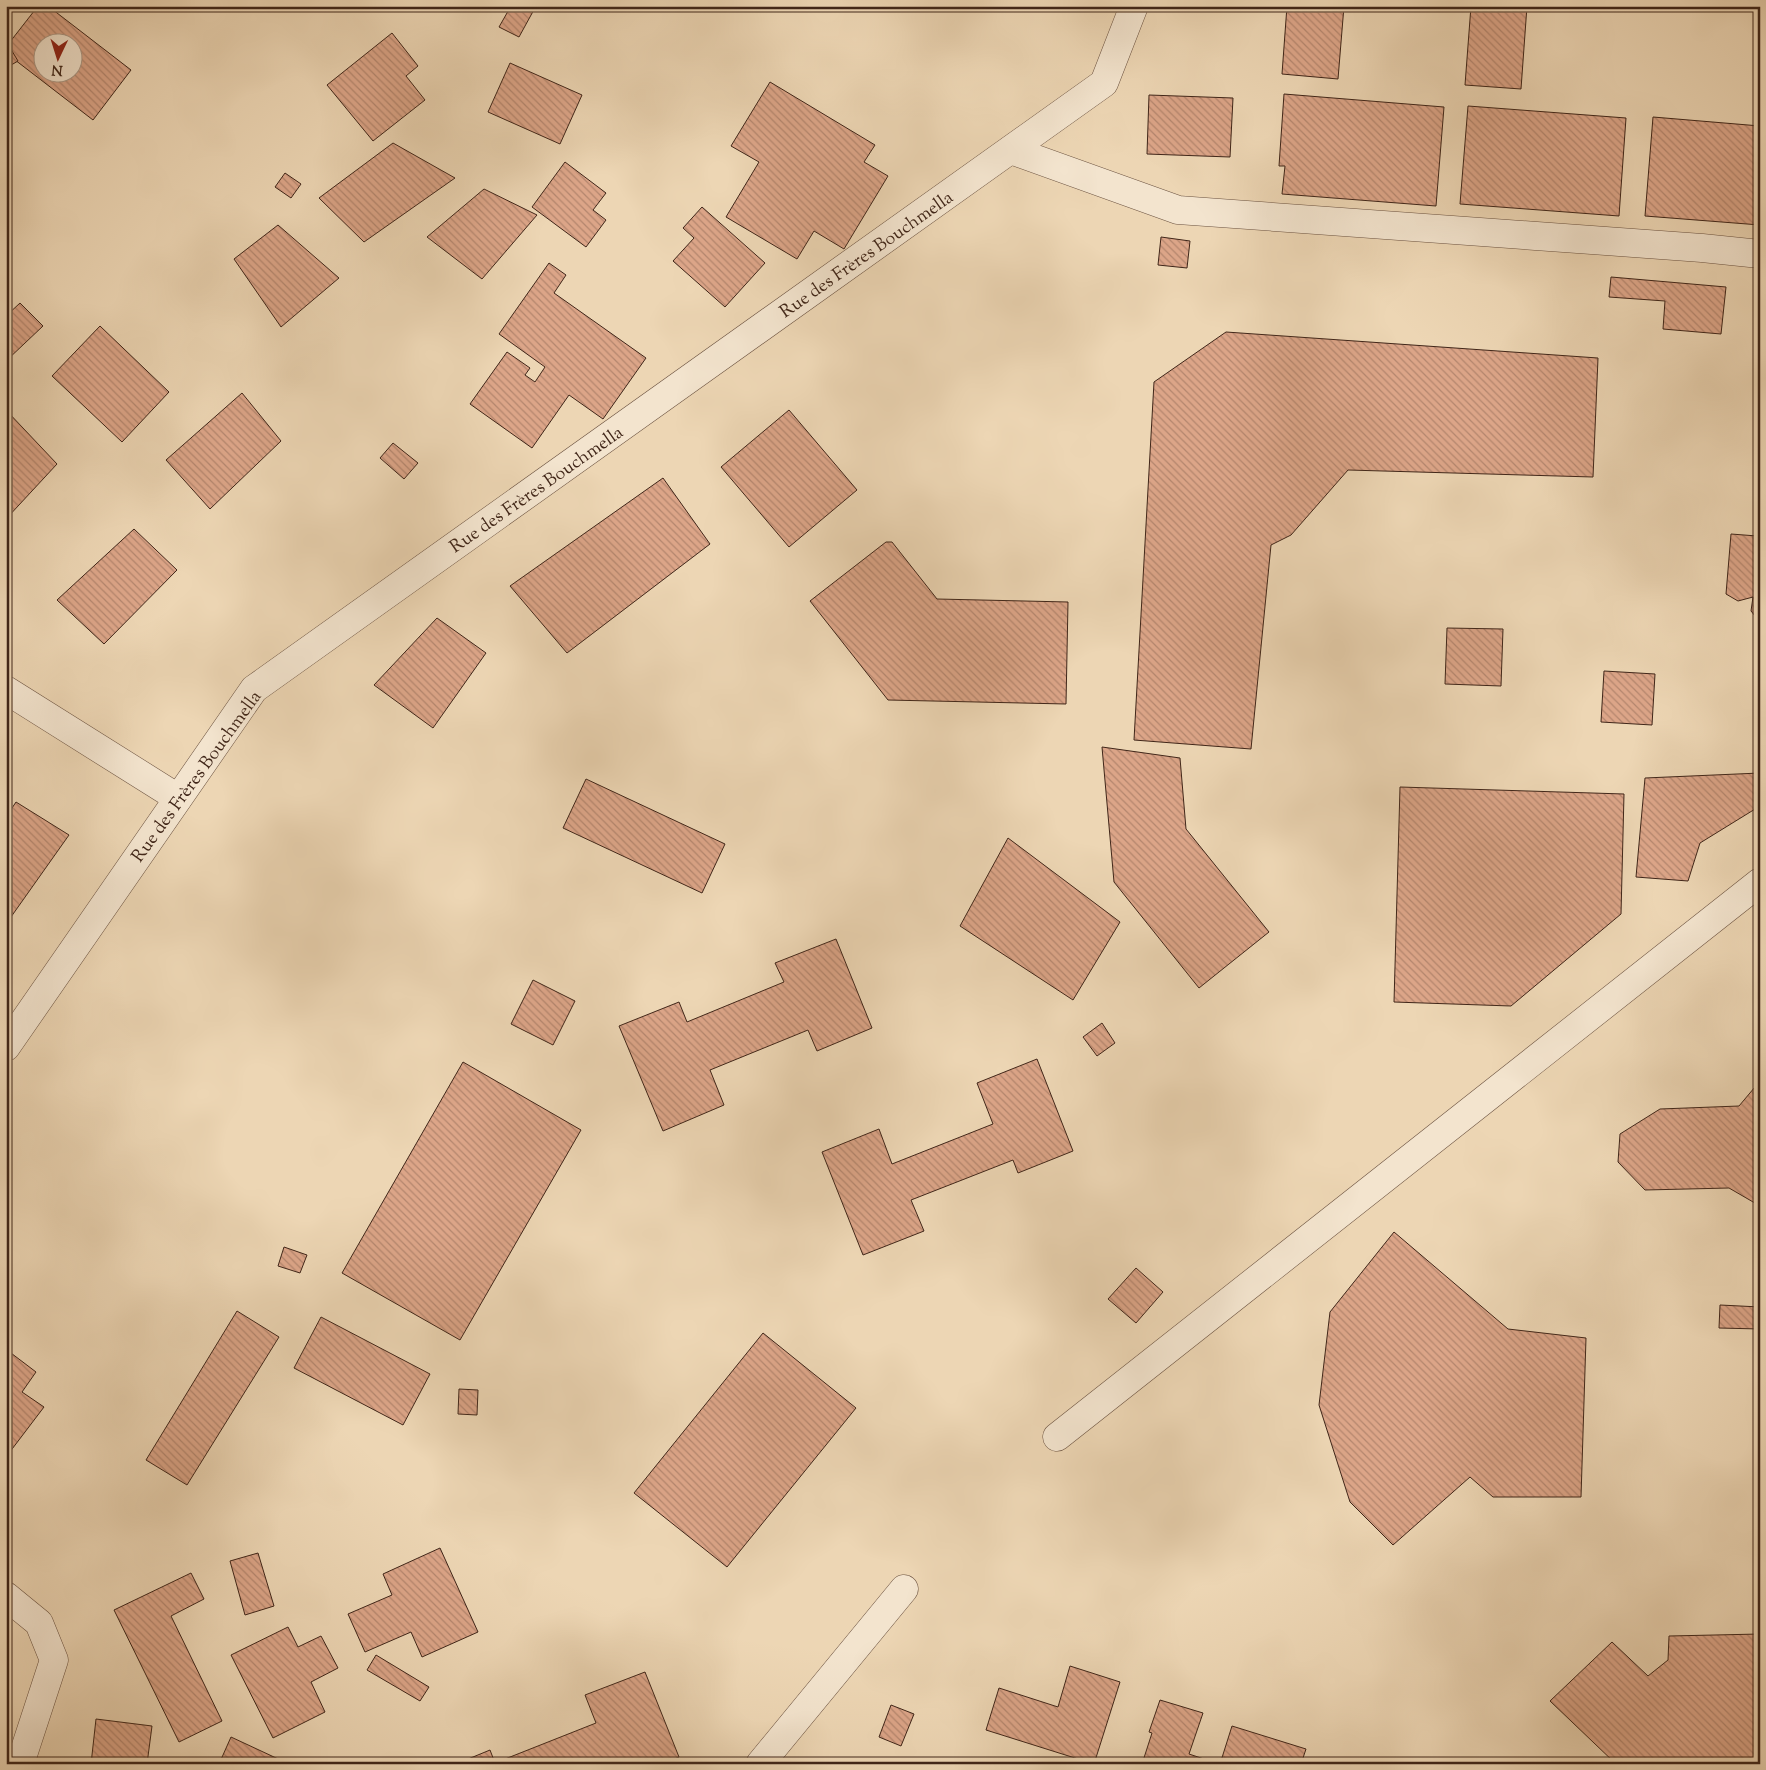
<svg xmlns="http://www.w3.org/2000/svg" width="1766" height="1770" font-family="'Sorts Mill Goudy',serif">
<defs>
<pattern id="building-back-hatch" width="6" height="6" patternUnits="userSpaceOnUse" patternTransform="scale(1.25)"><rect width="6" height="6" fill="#dca588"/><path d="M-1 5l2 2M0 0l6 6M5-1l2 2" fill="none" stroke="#b4866e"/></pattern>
</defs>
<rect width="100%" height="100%" fill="#edd6b4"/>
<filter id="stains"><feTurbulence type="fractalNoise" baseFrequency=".004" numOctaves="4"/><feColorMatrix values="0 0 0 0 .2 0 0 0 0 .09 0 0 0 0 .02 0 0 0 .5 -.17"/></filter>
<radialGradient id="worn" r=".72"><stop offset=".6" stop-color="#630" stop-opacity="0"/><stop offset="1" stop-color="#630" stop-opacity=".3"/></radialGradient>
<g fill="url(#building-back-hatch)" stroke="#402619" fill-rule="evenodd">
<path d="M38,6H48L131,70L93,120L6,53V47ZM42,42H72V72H42Z"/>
<path d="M511,6H536L519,37L499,27Z"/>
<path d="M1287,6H1344L1338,79L1282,74Z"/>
<path d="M1471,6H1527L1521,89L1465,85Z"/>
<path d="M392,33L418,66L406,76L425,100L373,141L327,85Z"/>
<path d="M6,41L18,61L6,68Z"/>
<path d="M510,63L582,95L560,144L488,112Z"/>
<path d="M770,82L875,145L864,162L888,176L844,249L814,231L797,259L726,217L759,162L731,146Z"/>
<path d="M1284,94L1444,107L1436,206L1282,194L1285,166H1279Z"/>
<path d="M1149,95L1233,98L1230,157L1147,154Z"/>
<path d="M1468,106L1626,118L1619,216L1460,204Z"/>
<path d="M1653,117L1760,126V225L1645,216Z"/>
<path d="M393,143L455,178L364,242L319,198Z"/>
<path d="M565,162L606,193L593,210L606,220L586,247L532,207Z"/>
<path d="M285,173L301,184L291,198L275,187Z"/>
<path d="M484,189L537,215L482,279L427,237Z"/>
<path d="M702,207L765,263L725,307L673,261L694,238L683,228Z"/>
<path d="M278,225L339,278L281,327L234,259Z"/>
<path d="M1161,237L1190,241L1187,268L1158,265Z"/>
<path d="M549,263L566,275L554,293L646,358L603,419L569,395L532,448L470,404L507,352L530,368L525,375L535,382L545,367L499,334Z"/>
<path d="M1611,277L1726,287L1721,334L1663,329L1665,301L1609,297Z"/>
<path d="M20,303L43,326L6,361V316Z"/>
<path d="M100,326L169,392L122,442L52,376Z"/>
<path d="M1226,332L1598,358L1593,477L1348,470L1291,535L1271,545L1251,749L1134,740L1154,382Z"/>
<path d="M242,393L281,441L210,509L166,460Z"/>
<path d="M6,410L57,464L6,519Z"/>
<path d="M789,410L857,490L789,547L721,467Z"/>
<path d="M393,443L418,463L404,479L380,458Z"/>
<path d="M663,478L710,544L567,653L510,586Z"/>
<path d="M134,529L177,570L104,644L57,600Z"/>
<path d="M1760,533V622L1751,611L1753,597L1738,601L1726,594L1731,534L1757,536Z"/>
<path d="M886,542H892L937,599L1068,602L1066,704L888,700L810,601Z"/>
<path d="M437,618L486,653L433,728L374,685Z"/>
<path d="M1447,628L1503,629L1501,686L1445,684Z"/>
<path d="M1604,671L1655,674L1652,725L1601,722Z"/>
<path d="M1102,747L1180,758L1186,829L1269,932L1199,988L1114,882Z"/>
<path d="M1760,773V806L1700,843L1688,881L1636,877L1645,778Z"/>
<path d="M586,779L725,844L702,893L563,828Z"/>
<path d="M1400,787L1624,794L1621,914L1511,1006L1394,1002Z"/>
<path d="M16,802L69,835L6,924V817Z"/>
<path d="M1008,838L1120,922L1073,1000L960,926Z"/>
<path d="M836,939L872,1028L817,1051L808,1030L710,1070L724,1105L663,1131L619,1026L679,1002L687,1022L784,982L775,963Z"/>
<path d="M533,980L575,1001L553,1045L511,1024Z"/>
<path d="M1102,1023L1115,1043L1097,1056L1083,1037Z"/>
<path d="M1037,1059L1073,1151L1018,1173L1013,1160L911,1200L924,1231L863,1255L822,1152L879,1129L892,1164L993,1124L977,1083Z"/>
<path d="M463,1062L581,1130L460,1340L342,1273Z"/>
<path d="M1760,1081V1206L1729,1188L1645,1190L1618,1162L1620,1134L1660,1109L1739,1106Z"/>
<path d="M1394,1232L1508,1329L1586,1338L1581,1497H1493L1470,1477L1393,1545L1350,1502L1319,1405L1330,1312Z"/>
<path d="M284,1247L307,1255L300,1273L278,1266Z"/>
<path d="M1136,1268L1163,1292L1136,1323L1108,1299Z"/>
<path d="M1720,1305L1760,1307V1329L1719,1328Z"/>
<path d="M237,1311L279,1337L187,1485L146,1460Z"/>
<path d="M321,1317L430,1374L403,1425L294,1368Z"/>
<path d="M763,1333L856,1408L727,1567L634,1493Z"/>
<path d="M7,1350L36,1372L22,1392L44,1407L6,1457Z"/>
<path d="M459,1389L478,1390L477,1415L458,1414Z"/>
<path d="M440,1548L478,1632L422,1657L411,1632L365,1652L348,1614L392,1595L383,1574Z"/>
<path d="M258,1553L274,1606L245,1615L230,1561Z"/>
<path d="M191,1573L204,1599L171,1616L222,1721L179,1742L114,1610Z"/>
<path d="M288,1627L298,1647L321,1636L338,1668L311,1682L325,1712L273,1738L231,1655Z"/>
<path d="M1760,1634V1764H1616L1550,1701L1612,1642L1648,1676L1668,1660L1669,1636Z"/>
<path d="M376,1655L429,1687L420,1701L367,1670Z"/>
<path d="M1070,1666L1120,1682L1094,1764L986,1730L999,1688L1058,1707Z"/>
<path d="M645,1672L679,1757L663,1764H456L490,1750L495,1763L596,1723L585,1695Z"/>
<path d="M1160,1700L1203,1713L1189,1754L1219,1764H1142L1152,1733L1149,1732Z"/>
<path d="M891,1705L914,1714L901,1746L879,1737Z"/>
<path d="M96,1719L152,1726L147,1764H91Z"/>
<path d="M1232,1726L1306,1749L1301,1764H1220Z"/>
<path d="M231,1737L289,1764H219Z"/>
</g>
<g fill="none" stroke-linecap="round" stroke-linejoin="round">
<defs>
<g id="minor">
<path d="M1011,150L1178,210L1702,248L1760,254"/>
<path d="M6,690L178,798"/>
<path d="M6,1047L254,689L1104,83L1134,6"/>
<path d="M1057,1437L1760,882"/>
<path d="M6,1596L39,1623L54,1660L20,1764"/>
<path d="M760,1764L904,1589"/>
</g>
</defs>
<use href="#minor" stroke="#6b5240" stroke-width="29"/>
<use href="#minor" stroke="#f3e4ce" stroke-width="28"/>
</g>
<g text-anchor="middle" stroke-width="4.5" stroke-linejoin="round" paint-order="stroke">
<g font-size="18" fill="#402619" stroke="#f3e4ce">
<text transform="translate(866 254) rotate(-35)" y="6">Rue des Frères Bouchmella</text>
<text transform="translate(536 489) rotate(-35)" y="6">Rue des Frères Bouchmella</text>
<text transform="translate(196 776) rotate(-54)" y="6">Rue des Frères Bouchmella</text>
</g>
</g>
<rect width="1766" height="1770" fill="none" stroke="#edd6b4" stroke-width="25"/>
<rect x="8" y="8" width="1751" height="1755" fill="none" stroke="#402619" stroke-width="2.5"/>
<rect x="12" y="12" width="1741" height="1745" fill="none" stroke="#402619"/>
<g transform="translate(58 58) rotate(184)"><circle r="24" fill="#f3e4ce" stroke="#ab9886"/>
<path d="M0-4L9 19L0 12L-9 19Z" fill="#8f2418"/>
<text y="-8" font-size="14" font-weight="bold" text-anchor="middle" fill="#402619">N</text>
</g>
<rect width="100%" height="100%" filter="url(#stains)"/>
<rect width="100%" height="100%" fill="url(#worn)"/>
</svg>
